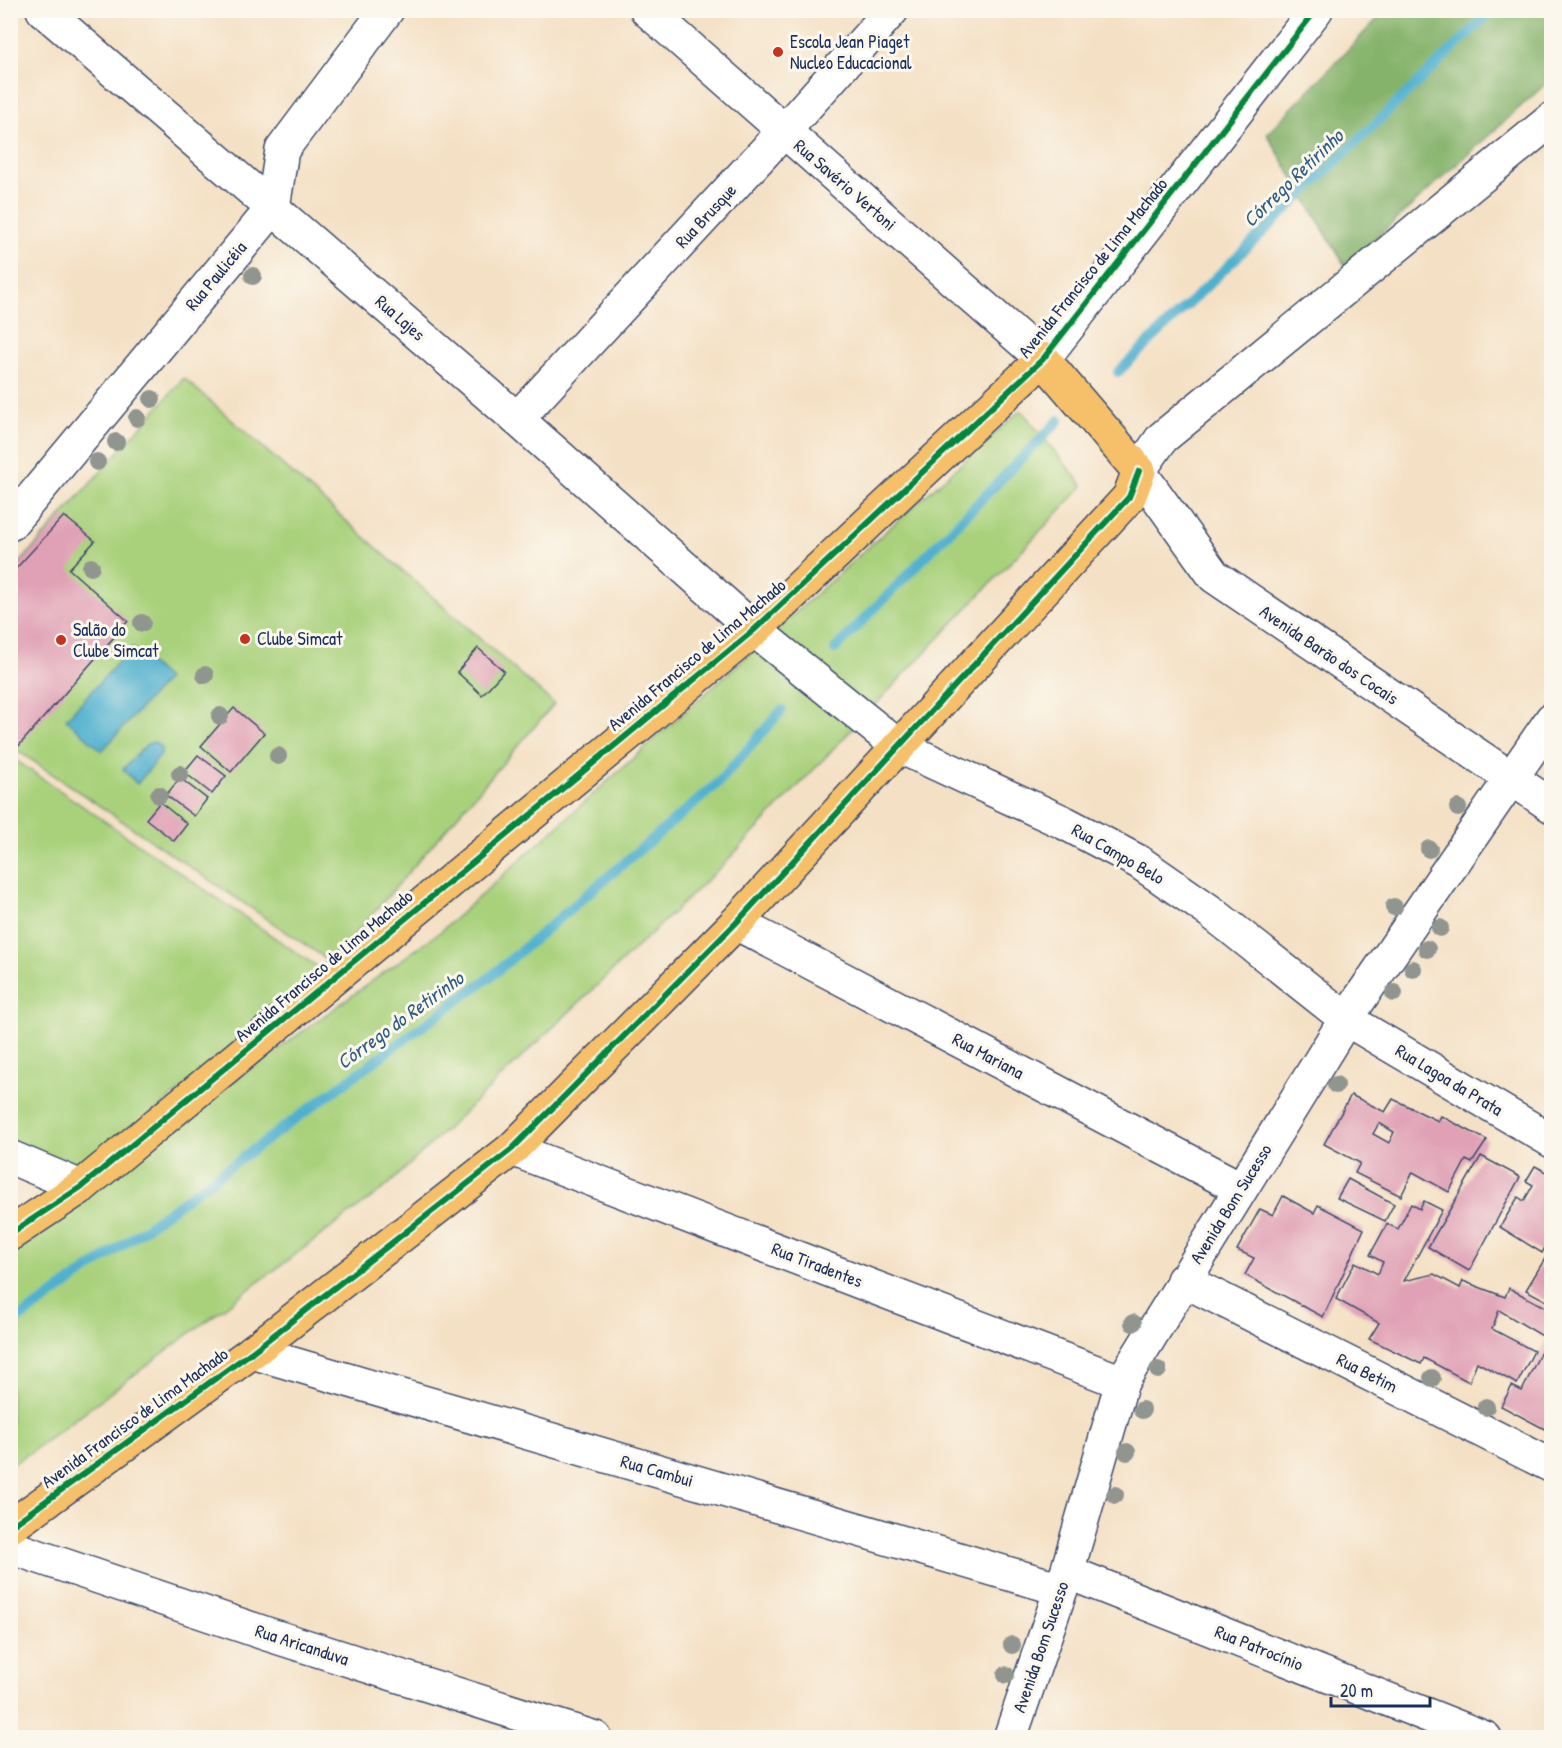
<svg xmlns="http://www.w3.org/2000/svg" width="1562" height="1748" font-family="'Patrick Hand',sans-serif">
<rect width="100%" height="100%" fill="#fbf7ec"/>
<filter id="ink" filterUnits="userSpaceOnUse"><feTurbulence type="fractalNoise" baseFrequency=".0167" numOctaves="2"/><feDisplacementMap in="SourceGraphic" scale="12" xChannelSelector="R" yChannelSelector="G"/><feConvolveMatrix kernelMatrix="1 2 1 2 8 2 1 2 1" color-interpolation-filters="sRGB"/></filter>
<filter id="wash" filterUnits="userSpaceOnUse"><feTurbulence type="fractalNoise" baseFrequency=".008" numOctaves="4" result="noise"/><feDisplacementMap in="SourceGraphic" scale="24" xChannelSelector="R" yChannelSelector="G"/><feGaussianBlur stdDeviation="1.35" result="paint"/><feColorMatrix in="noise" values="0 0 0 0 0 0 0 0 0 0 0 0 0 0 0 0 0 1.4 0 .05"/><feComposite in="paint" operator="in"/></filter>
<g filter="url(#wash)">
<rect width="100%" height="100%" fill="#f4e0c4"/>
<g fill="#a9d17c" stroke="#62806d" stroke-width="1.5">
<path d="M184,378L554,704L331,962L11,746V573Z"/>
<path d="M1021,410L1083,486L726,862L387,1186L31,1452L11,1465V1251L223,1089L440,932Z"/>
<path d="M11,757L322,970L81,1174L11,1142Z"/>
</g>
<path fill="#86b36c" stroke="#507165" stroke-width="1.5" d="M1385,11H1551V79L1345,266L1267,134Z"/>
<g fill="#50b0cf" stroke="#367096" stroke-width="1.5">
<path d="M132,647L167,679L102,751L66,719Z"/>
<path d="M154,742L161,747V755L137,784L123,769L147,744Z"/>
</g>
<g fill="none" stroke-linecap="round" stroke-linejoin="round">
<g stroke="#50b0cf" stroke-width="10">
<path d="M1118,372L1493,10"/>
<path d="M835,649L1059,420"/>
<path d="M10,1325L113,1252L490,977L717,784L782,710"/>
</g>
</g>
<g id="blocks">
<g fill="#e0a0b5" fill-rule="evenodd">
<path d="M64,516L95,541L69,569L128,621L16,749L10,746V575Z"/>
<path d="M478,648L504,671L482,695L457,672Z"/>
<path d="M234,708L264,733L231,772L201,746Z"/>
<path d="M198,755L226,776L212,794L184,772Z"/>
<path d="M180,778L207,799L194,816L166,795Z"/>
<path d="M160,802L187,824L174,841L146,819Z"/>
<path d="M1351,1095L1385,1112L1393,1099L1438,1121L1441,1116L1487,1140L1472,1163L1466,1160L1449,1192L1413,1172L1401,1196L1355,1173L1360,1163L1324,1144ZM1379,1123L1394,1132L1389,1143L1373,1134Z"/>
<path d="M1481,1156L1520,1177L1469,1271L1428,1247Z"/>
<path d="M1535,1166L1552,1175V1236L1542,1253L1500,1227L1518,1197L1524,1201L1533,1185L1526,1181Z"/>
<path d="M1348,1179L1394,1204L1385,1221L1337,1198Z"/>
<path d="M1283,1196L1314,1213L1318,1205L1364,1229L1323,1317L1245,1275L1254,1258L1237,1250L1260,1209L1273,1215Z"/>
<path d="M1424,1201L1442,1210L1404,1281L1434,1274L1460,1288L1463,1281L1505,1297L1509,1288L1552,1311V1322L1544,1337L1499,1310L1492,1329L1534,1351L1517,1384L1477,1362L1469,1382L1424,1358L1421,1364L1369,1339L1379,1323L1336,1299L1355,1262L1378,1274L1383,1262L1370,1255L1387,1224L1398,1229L1411,1204L1420,1209Z"/>
<path d="M1552,1247V1304L1526,1290Z"/>
<path d="M1547,1339L1552,1341V1433L1501,1406L1512,1386L1522,1391Z"/>
</g>
</g>
</g>
<g filter="url(#ink)">
<use href="#blocks" fill-opacity="0" stroke="#3c4a6d" stroke-width="1.5"/>
<g fill="none" stroke-linecap="round" stroke-linejoin="round">
<defs>
<g id="minor">
<path d="M43,10L517,419L758,633L898,746L1065,823L1139,862L1211,912L1346,1019L1552,1141"/>
<path d="M647,10L1043,359L1316,10"/>
<path d="M1552,119L1162,438L1139,471L1214,576L1552,806"/>
<path d="M517,419L784,131L892,10"/>
<path d="M10,524L273,208L282,150L387,10"/>
<path d="M736,923L1240,1188"/>
<path d="M512,1149L1122,1382"/>
<path d="M10,1157L81,1187"/>
<path d="M1183,1280L1552,1466"/>
<path d="M252,1352L1061,1589"/>
<path d="M10,1547L267,1634L595,1738"/>
<path d="M1067,1572L1485,1738"/>
<path d="M1010,1738L1067,1572L1122,1382L1346,1019L1552,719"/>
</g>
<path id="major" d="M10,1234L81,1187L754,630L1043,359L1139,471L1129,497L736,923L512,1149L252,1352L10,1527"/>
</defs>
<use href="#minor" stroke="#3c4a6d" stroke-width="36"/>
<use href="#major" stroke="#3c4a6d" stroke-width="36"/>
<use href="#minor" stroke="#fff" stroke-width="33"/>
<use href="#major" stroke="#f6c06b" stroke-width="33"/>
<defs>
<g id="cycleway">
<path d="M10,1234L81,1187L754,630L1043,359L1316,10"/>
<path d="M10,1527L252,1352L512,1149L736,923L1129,497L1139,471"/>
</g>
</defs>
<use href="#cycleway" stroke="#fbf7ec" stroke-width="10"/>
<use href="#cycleway" stroke="#00873e" stroke-width="6"/>
</g>
<g fill="#909590">
<circle cx="253" cy="276" r="9"/>
<circle cx="152" cy="399" r="9"/>
<circle cx="137" cy="418" r="9"/>
<circle cx="116" cy="442" r="9"/>
<circle cx="97" cy="462" r="9"/>
<circle cx="91" cy="567" r="9"/>
<circle cx="142" cy="623" r="9"/>
<circle cx="205" cy="675" r="9"/>
<circle cx="220" cy="716" r="9"/>
<circle cx="278" cy="756" r="9"/>
<circle cx="180" cy="774" r="9"/>
<circle cx="159" cy="795" r="9"/>
<circle cx="1458" cy="808" r="9"/>
<circle cx="1429" cy="849" r="9"/>
<circle cx="1394" cy="907" r="9"/>
<circle cx="1440" cy="928" r="9"/>
<circle cx="1427" cy="949" r="9"/>
<circle cx="1413" cy="969" r="9"/>
<circle cx="1394" cy="993" r="9"/>
<circle cx="1336" cy="1085" r="9"/>
<circle cx="1133" cy="1323" r="9"/>
<circle cx="1158" cy="1370" r="9"/>
<circle cx="1432" cy="1378" r="9"/>
<circle cx="1486" cy="1407" r="9"/>
<circle cx="1142" cy="1410" r="9"/>
<circle cx="1127" cy="1452" r="9"/>
<circle cx="1115" cy="1495" r="9"/>
<circle cx="1012" cy="1645" r="9"/>
<circle cx="1006" cy="1675" r="9"/>
</g>
</g>
<g fill="#c8321e" stroke="#fbf7ec" stroke-width="2">
<circle cx="778" cy="52" r="6"/>
<circle cx="245" cy="639" r="6"/>
<circle cx="61" cy="640" r="6"/>
</g>
<g text-anchor="middle" stroke-width="6" stroke-linejoin="round" paint-order="stroke">
<g font-size="18" fill="#1b2f5e" stroke="#fbf7ec" text-anchor="start">
<text x="790" y="48">Escola Jean Piaget<tspan x="790" dy="21">Nucleo Educacional</tspan></text>
<text x="73" y="636">Salão do<tspan x="73" dy="21">Clube Simcat</tspan></text>
<text x="257" y="645">Clube Simcat</text>
</g>
<g font-size="18" fill="#1b2f5e" stroke="#fbf7ec">
<text transform="translate(845 185) rotate(41)" y="6">Rua Savério Vertoni</text>
<text transform="translate(706 216) rotate(-47)" y="6">Rua Brusque</text>
<text transform="translate(1093 268) rotate(-51)" y="6">Avenida Francisco de Lima Machado</text>
<text transform="translate(216 276) rotate(-50)" y="6">Rua Paulicéia</text>
<text transform="translate(400 318) rotate(41)" y="6">Rua Lajes</text>
<text transform="translate(697 655) rotate(-40)" y="6">Avenida Francisco de Lima Machado</text>
<text transform="translate(1329 655) rotate(34)" y="6">Avenida Barão dos Cocais</text>
<text transform="translate(1118 854) rotate(30)" y="6">Rua Campo Belo</text>
<text transform="translate(324 966) rotate(-40)" y="6">Avenida Francisco de Lima Machado</text>
<text transform="translate(988 1056) rotate(28)" y="6">Rua Mariana</text>
<text transform="translate(1449 1080) rotate(31)" y="6">Rua Lagoa da Prata</text>
<text transform="translate(1231 1204) rotate(-58)" y="6">Avenida Bom Sucesso</text>
<text transform="translate(817 1265) rotate(21)" y="6">Rua Tiradentes</text>
<text transform="translate(1367 1373) rotate(27)" y="6">Rua Betim</text>
<text transform="translate(135 1418) rotate(-36)" y="6">Avenida Francisco de Lima Machado</text>
<text transform="translate(657 1471) rotate(16)" y="6">Rua Cambui</text>
<text transform="translate(302 1645) rotate(18)" y="6">Rua Aricanduva</text>
<text transform="translate(1041 1647) rotate(-71)" y="6">Avenida Bom Sucesso</text>
<text transform="translate(1259 1648) rotate(22)" y="6">Rua Patrocínio</text>
</g>
<g font-size="20" font-style="italic" fill="#2e5c86" stroke="#fbf7ec">
<text transform="translate(1293 178) rotate(-44)" y="7">Córrego Retirinho</text>
<text transform="translate(400 1020) rotate(-36)" y="7">Córrego do Retirinho</text>
</g>
</g>
<rect width="1562" height="1748" fill="none" stroke="#fbf7ec" stroke-width="36"/>
<path d="M1331 1697v9h99v-9" fill="none" stroke="#1b2f5e" stroke-width="3"/>
<text x="1340" y="1697" font-size="18" fill="#1b2f5e" stroke="#fbf7ec" stroke-width="4.5" paint-order="stroke">20 m</text>
</svg>
